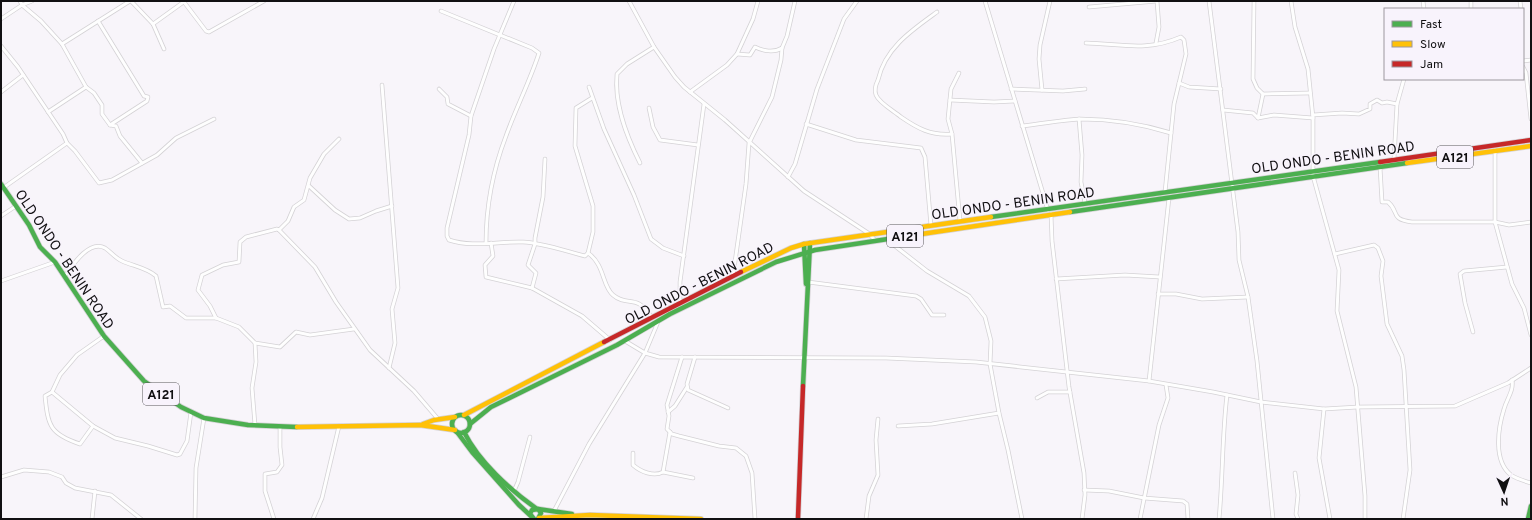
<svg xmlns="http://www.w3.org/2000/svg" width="1532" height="520" font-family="Overpass,sans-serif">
<rect width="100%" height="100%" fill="#f8f5fa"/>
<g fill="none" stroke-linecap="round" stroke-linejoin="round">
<defs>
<g id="street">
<path d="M20,1L22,5L41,21L62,44L86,87L94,93L102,105V114L110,125L116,126L120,136L142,163"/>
<path d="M131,1L153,24L164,49"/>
<path d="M514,1L494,49L471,116L469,135L447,228V236L449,240C473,248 498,241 523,242C543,243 565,251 585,256L588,253L593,232V206L575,146L576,108L592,98"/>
<path d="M629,1L654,47L675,77L684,87L725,120L804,191L868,233L875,240"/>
<path d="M985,1L1048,210"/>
<path d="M1209,1L1238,232L1239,260L1248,297L1257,361L1273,519"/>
<path d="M1254,1L1253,79L1257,88L1263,94L1258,118"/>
<path d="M1291,1L1295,27L1308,69L1313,118V176L1339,270L1337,311L1356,387L1365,496V519"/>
<path d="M1423,1L1424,9"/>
<path d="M1520,1L1521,9"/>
<path d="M184,2L206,31L209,32L264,1"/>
<path d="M1089,7L1157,1"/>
<path d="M1471,9V1"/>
<path d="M441,11L532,48L539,53C530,81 516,108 506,136C493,170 486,207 486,243"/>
<path d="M937,12C912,30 885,48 878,80C876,84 874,90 876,95C879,103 894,111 901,117C917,128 931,136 952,134"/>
<path d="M1,19L22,5L32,1"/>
<path d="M98,21L144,96L148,97L147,101L110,125"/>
<path d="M153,24L185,1"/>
<path d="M1086,43C1122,44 1146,52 1181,37L1184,40L1186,54L1174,104L1165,192"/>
<path d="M1156,43L1159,27L1157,1"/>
<path d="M62,44L130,1"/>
<path d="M1,46L18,67L63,134L67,143L75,151L99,183L112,180L157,155L176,138L214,119"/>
<path d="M737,54L750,55L755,47C763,51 774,53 782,48"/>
<path d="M1523,61L1531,60"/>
<path d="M1523,67L1526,73L1531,119"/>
<path d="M959,73L951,89L948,119L952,134L960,221"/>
<path d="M1179,83L1189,87L1221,89"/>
<path d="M382,85L398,288L392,309L395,343L389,368"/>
<path d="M589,87L604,129L634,195L651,239L663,248L684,256"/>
<path d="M439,89L447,97L448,104L471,116"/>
<path d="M1011,89L1063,91L1085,89"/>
<path d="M1042,90L1039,59L1040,45L1050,1"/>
<path d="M1,92L23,75"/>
<path d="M690,92L727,65L737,54L753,19L758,1"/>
<path d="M1263,94L1310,93"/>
<path d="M950,100L994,102L1015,101"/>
<path d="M649,108L653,127L660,140L698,145"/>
<path d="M1223,110L1253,113L1258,118L1274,115L1313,118"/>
<path d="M48,112L86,87"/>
<path d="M1313,115L1342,113L1359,114L1370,109V104L1377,100L1382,103L1387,102L1397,104"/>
<path d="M1079,119L1082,155L1081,182L1085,203"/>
<path d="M806,124L856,140L921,148L925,157L931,226"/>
<path d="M1022,126C1042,124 1061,120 1080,119C1111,119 1142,124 1171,133"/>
<path d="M1495,150V222L1512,284L1524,308L1531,335"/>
<path d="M1394,159L1397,104L1404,79"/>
<path d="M640,163C626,135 614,104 617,74L627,64L654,47"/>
<path d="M1380,167L1382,202H1388C1400,212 1389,219 1412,222H1495L1509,225L1531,222"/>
<path d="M788,177L795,164L817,89L844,19L857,1"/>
<path d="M309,186L335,210L349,219L360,218L376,211L392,206"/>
<path d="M3,188L67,143"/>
<path d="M1051,214L1052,241L1069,387L1084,473L1085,495L1082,519"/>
<path d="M1,216L16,206"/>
<path d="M279,230L315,267L336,302L370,350L414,391L438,419"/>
<path d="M886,239L927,271L969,296L985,317L991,341L990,364L999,413L1008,450L1022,519"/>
<path d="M491,243L493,256L485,265L486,277L532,288L582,316L610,340"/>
<path d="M588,253C605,265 602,286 613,295C628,308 636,292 652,318"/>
<path d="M1335,254L1374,245L1378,248L1383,261L1381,276L1387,324L1402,356L1404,370L1410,470L1403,519"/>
<path d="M65,276C72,266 89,239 105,248C111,252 115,258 122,261C133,266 147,268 156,276L163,307L170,306L186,318H216L239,327L255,343L280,347L296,332L310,335L354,329"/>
<path d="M733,276L746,184L749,143L772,97L781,60L782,48L787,36L795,1"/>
<path d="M1056,279L1125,275L1160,277"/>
<path d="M1,281L55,262"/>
<path d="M808,282L916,296L921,299L932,315H944"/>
<path d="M532,288L536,273L528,265L535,244V238L543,197L545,159"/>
<path d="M1158,294H1176L1202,299L1248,297"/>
<path d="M680,303V282L704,104"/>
<path d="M216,318L210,306L198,290L202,275L223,265L239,262L240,242L246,237L277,229L279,230L288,221L294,207L304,200L310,178L324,154L339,139"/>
<path d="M1473,332L1465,303L1460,274L1464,271L1507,267"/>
<path d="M625,341L645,353L659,357L886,358L976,362L1149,381L1213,392L1261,402L1324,409L1358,407L1455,406L1508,383L1531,368"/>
<path d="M255,343L256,362L252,388L255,425"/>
<path d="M682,357L667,405L669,416L667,429L672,434L679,436L719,446L736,448L746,456L752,473L755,519"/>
<path d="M695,357L687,384L688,390L728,408"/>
<path d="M1512,380C1514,391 1507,398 1504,409C1498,428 1493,461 1511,475C1517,479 1524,481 1531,483"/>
<path d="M1149,381L1169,198"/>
<path d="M52,392L93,426L115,438L148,446L177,455L180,454L187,441L191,412"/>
<path d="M1037,398L1048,392H1070"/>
<path d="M1324,409L1319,458L1330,519"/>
<path d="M668,412L675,406L687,387"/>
<path d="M93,426L80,444C50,434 48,426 45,396L52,392L60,375L77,355L104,336"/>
<path d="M898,426L932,424L999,413"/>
<path d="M633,453V465C641,472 654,477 663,472L670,432"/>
<path d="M663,472L693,478"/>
<path d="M1295,473L1298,495L1296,514L1298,519"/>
<path d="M1,477L24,470L49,472L62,477L66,483L75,488L111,495L141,519"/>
<path d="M1084,490L1109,491L1144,498L1183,501L1187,504L1188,519"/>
<path d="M514,491L518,482L530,437"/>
<path d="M554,511L589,444L645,353L658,322"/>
<path d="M92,519L95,491"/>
<path d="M195,519L196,468L204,418"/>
<path d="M274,519L265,491V474L277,472L282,465L280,447V427"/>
<path d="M313,519L322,498L339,426"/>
<path d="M866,519L869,496L878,475L876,440L878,419"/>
<path d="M1140,519L1159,425L1168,398L1166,385"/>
<path d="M1219,519C1223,477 1222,436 1227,395"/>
</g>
<g id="fast">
<path d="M1,184L29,225L40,247L55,262L104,336L144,381L181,407L204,418L248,425L297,427"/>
<path d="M1070,212L1407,163"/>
<path d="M991,217L1380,162"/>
<path d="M804,244L806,284"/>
<path d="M803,386L810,243"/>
<circle cx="461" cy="424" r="9"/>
<path d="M470,424L491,407L617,345L670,314L776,262L815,250L908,236"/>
<path d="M457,432L472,452L519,505L531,516"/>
<path d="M464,432C479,462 510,490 537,509"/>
<path d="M538,509L572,514"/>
<path d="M534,519L530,514L532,510L538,509L541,513L538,519"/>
<path d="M1528,519L1531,506"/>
</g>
<g id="slow">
<path d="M1407,163L1531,146"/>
<path d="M908,236L1070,212"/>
<path d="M741,272L791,248L804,244L991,217"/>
<path d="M464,415L604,342"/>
<path d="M423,424L434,420L455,417"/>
<path d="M297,427L420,425L455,430"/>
<path d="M539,518L590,515L701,519"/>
</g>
<g id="jam">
<path d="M1380,162L1531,140"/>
<path d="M604,342L741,272"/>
<path d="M798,518L803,386"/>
</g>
</defs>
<use href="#street" stroke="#d4d2d5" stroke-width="4.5"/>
<use href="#fast" stroke="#d4d2d5" stroke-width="6"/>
<use href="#slow" stroke="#d4d2d5" stroke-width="6"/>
<use href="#jam" stroke="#d4d2d5" stroke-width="6"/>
<use href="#street" stroke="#fefefe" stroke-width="3"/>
<use href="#fast" stroke="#4caf50" stroke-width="4.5"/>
<use href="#slow" stroke="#ffc107" stroke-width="4.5"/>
<use href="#jam" stroke="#c62828" stroke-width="4.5"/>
</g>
<g text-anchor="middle" stroke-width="3" stroke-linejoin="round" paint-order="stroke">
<g fill="#f8f3fc" stroke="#565458" stroke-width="1">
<rect x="1437" y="146" width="36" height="22" rx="3"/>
<rect x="887" y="225" width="36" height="22" rx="3"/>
<rect x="143" y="383" width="36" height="22" rx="3"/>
</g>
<g font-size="13" font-weight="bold" fill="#111012">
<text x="1455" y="162">A121</text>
<text x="905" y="241">A121</text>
<text x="161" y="399">A121</text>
</g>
<g font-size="14" fill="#111012" stroke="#f8f3fc">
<text transform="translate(1333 157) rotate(-8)" y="5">OLD ONDO - BENIN ROAD</text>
<text transform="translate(1013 203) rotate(-8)" y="5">OLD ONDO - BENIN ROAD</text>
<text transform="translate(65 259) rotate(56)" y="5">OLD ONDO - BENIN ROAD</text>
<text transform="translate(699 283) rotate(-27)" y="5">OLD ONDO - BENIN ROAD</text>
</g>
</g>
<rect width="1532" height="520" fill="none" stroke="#111012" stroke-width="4"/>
<rect x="1384" y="8" width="140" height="72" fill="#f8f3fc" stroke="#9c989e"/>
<rect x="1392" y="21" width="20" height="6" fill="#4caf50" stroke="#9c989e"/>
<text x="1420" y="28" font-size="12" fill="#111012">Fast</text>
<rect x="1392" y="41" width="20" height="6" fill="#ffc107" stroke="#9c989e"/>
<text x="1420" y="48" font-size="12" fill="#111012">Slow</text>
<rect x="1392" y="61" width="20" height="6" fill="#c62828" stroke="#9c989e"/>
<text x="1420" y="68" font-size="12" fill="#111012">Jam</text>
<g transform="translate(1504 492) rotate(177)" stroke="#f8f3fc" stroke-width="3" paint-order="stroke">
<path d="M0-3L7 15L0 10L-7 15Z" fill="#111012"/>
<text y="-6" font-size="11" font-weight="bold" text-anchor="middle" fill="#111012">N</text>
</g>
</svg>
